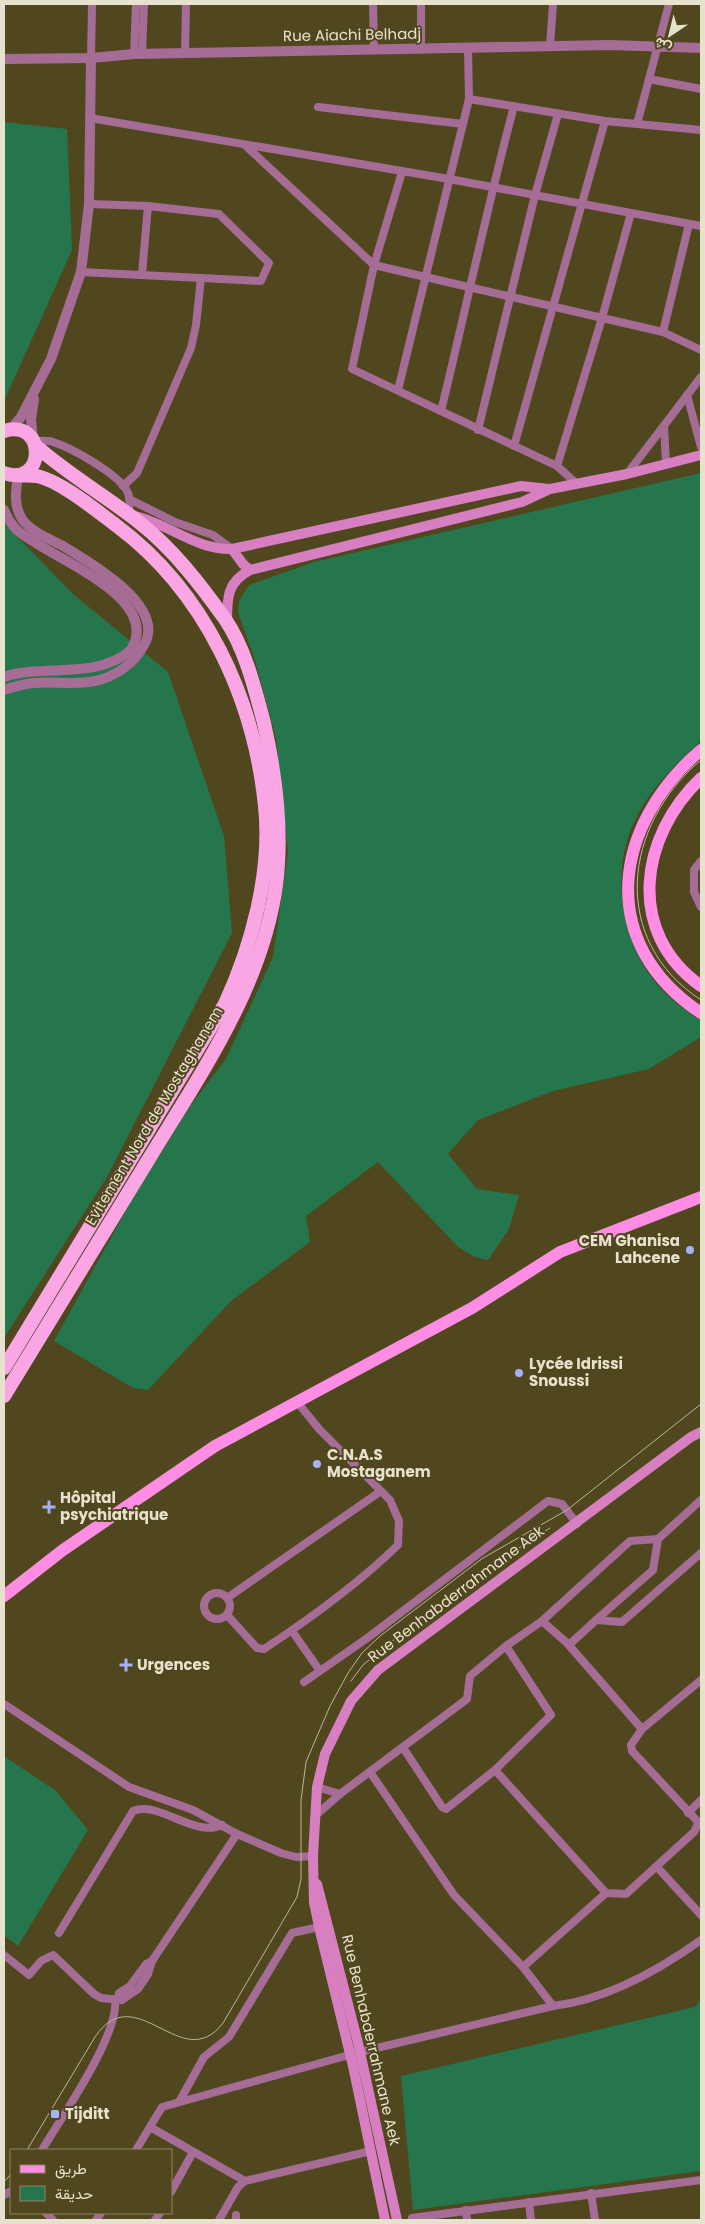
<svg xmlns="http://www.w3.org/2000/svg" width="705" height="2224" font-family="Poppins,Vazirmatn,sans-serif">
<rect width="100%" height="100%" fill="#50471f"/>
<g fill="#25764d">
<path d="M4,122L67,129L72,250L4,401Z"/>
<path d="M701,473V741C677,763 653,786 637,816C610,867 619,937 655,982C668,998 684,1009 701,1021V1037L649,1069L553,1091L478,1120L448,1154L477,1189L519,1195L509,1229L488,1260L475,1257L458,1247L378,1162L306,1216L310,1242L231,1301L148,1390L133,1388L54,1341L130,1203L191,1105L226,1059L273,957L288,852L276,738L255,660L238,612L239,601L249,585L314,562Z"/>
<path d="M4,523L73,594L168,672L224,836L232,933L107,1177L4,1338Z"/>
<path d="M4,1756L56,1791L88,1830L18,1946L4,1935Z"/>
<path d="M701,1999V2171L413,2210L401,2076L695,2007Z"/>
</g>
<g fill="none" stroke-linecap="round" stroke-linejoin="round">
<g stroke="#a56d96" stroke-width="8">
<path d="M373,4L374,50"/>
<path d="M421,4V49"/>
<path d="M550,46L553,4"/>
<path d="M134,54L136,4"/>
<path d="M142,54L144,4"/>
<path d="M185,54L186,4"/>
<path d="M91,58L92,4"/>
<path d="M649,79L701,89"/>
<path d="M469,99L605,121L701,130"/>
<path d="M318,107L463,124"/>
<path d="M90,118L449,179L701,226"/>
<path d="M637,124L669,4"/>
<path d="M246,146L374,265L663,332L701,350"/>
<path d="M402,172L374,265L352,369L557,466L577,484"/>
<path d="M81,272L261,281L269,263L219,214L148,206L89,204"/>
<path d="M142,274L148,206"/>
<path d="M663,332L689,224"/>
<path d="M398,390L469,99L468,48"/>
<path d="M687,395L701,447"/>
<path d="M441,411C466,309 487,207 514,106"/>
<path d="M664,426L666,463"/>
<path d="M478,430L535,195L558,114"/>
<path d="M34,441C40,441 47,440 53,442C72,448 118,474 127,491C131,498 130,506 128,513"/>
<path d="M514,446L605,121"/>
<path d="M557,466L602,318L631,213"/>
<path d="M627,474L701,377"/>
<path d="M123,486L137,473L191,348L196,325L201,278"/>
<path d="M129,499L175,522L213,535L232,549"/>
<path d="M701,861L694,870V892L701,907"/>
<circle cx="217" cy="1606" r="13"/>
<path d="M227,1598L381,1491"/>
<path d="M227,1615L257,1648L264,1649C311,1618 358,1584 398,1545L399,1521L390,1500L319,1429L298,1403"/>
<path d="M596,1620L653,1570L658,1539L701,1500"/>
<path d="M542,1621L630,1541L658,1539"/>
<path d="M292,1631L320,1671"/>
<path d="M569,1645L596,1620L622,1622L701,1553"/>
<path d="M506,1646L542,1621L567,1643L642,1729"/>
<path d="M701,1680L642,1729L631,1745L632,1751L701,1825"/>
<path d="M304,1682L366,1639L548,1501L562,1504L577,1524"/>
<path d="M4,1704L129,1787L193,1810L237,1834L281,1853L296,1857L313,1856"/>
<path d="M404,1749L442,1807L446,1809L495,1770"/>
<path d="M370,1772L454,1895L523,1967L553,2006"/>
<path d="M317,1787L340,1794"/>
<path d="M688,1813L701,1800"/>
<path d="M316,1815L340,1794L467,1699L470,1676L506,1646L551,1715L495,1770L606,1893L626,1894L694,1832L698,1824"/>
<path d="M657,1867L701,1915"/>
<path d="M59,1933L133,1811C158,1800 194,1838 222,1825"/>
<path d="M4,1955L29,1975L41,1961L53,1955L94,1994L101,1998L122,2000L138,1989L148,1974L152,1961L237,1834"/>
<path d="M523,1967L606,1893"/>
<path d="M118,1998L119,1993L130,1986L146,1964L152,1961"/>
<path d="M179,2102L204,2057L229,2037L292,1933L319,1927"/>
<path d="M150,2127L245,2181L371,2151"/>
<path d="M42,2150C61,2118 120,2034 115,1999"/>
<path d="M136,2150L162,2107L360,2052L553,2006C605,2000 659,1970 701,1940"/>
<path d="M171,2192L193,2152"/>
<path d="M591,2193L595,2220"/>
<path d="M4,2195L11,2191"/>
<path d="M529,2202L531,2220"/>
<path d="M466,2210L467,2220"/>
<path d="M46,2213L53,2220"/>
<path d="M236,2215V2220"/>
<path d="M412,2218L701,2180"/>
<path d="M96,2220L101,2213"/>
<path d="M155,2220L160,2213"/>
<path d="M219,2220L238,2187L245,2181"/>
</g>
<g stroke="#a56d96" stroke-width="10">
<path d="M4,59L91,58L134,54L609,45L701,48"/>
<path d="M11,429L21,417L51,359L81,272L89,204L91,58"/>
<path d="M33,440L31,420L34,399"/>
<path d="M4,510C7,517 11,524 16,529C45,557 164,595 131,650C94,681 46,663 4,677"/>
<path d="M4,690C13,687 23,684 33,683C58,681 85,687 108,677C124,670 136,660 144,645C167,606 91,563 63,546C50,539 31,532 22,519C13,505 16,490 18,475"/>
</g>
<g stroke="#d87fc1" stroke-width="10">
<path d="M135,516C169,524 196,550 232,549L521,486L549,489"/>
<path d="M232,549L243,564L250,570"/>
<path d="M227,622C227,598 227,582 250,570L522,502L550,489L627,474L701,455"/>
<path d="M317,1884L358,2043L397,2220"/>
<path d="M385,2220L353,2066L319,1927L314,1902L313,1856L317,1787L325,1754L351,1701L378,1670L691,1437L701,1432"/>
</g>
<g stroke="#ff8de3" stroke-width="12">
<path d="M701,750C612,826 596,943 701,1013"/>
<path d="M701,778C640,836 625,932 701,986"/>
<path d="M4,1596L63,1550L215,1446L472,1308L560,1252L701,1197"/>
</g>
<g stroke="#faa6e4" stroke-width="14">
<path d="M4,431C47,418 46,488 4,473"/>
<path d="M4,1368L225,1004C252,945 272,871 265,806C254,698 205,592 117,526C98,512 61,481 37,476C31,475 24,476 18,475"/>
<path d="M4,1396C51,1318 99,1240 147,1162C199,1076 262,988 276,885C283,831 276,776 264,723C255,689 245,648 225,619C200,584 173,549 140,523C106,496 69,475 36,446"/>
</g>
<g stroke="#bbb59b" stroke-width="1">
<path d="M701,760C623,825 609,940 701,1000"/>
<path d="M351,1681L363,1665L387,1645L489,1567L550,1528"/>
<path d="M27,2150L95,2037C136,1976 182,2077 223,2023L297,1897L301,1879V1800L306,1762L330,1706L348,1673L362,1653L380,1636L483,1558L567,1510L701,1404"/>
<path d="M4,2182L11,2174"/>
</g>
</g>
<g fill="#a6b1fc" stroke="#50471f" stroke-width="2">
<circle cx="690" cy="1250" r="5"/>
<circle cx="519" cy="1373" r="5"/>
<circle cx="317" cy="1464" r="5"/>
<path d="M46.5 1499.5h5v5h5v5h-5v5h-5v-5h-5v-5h5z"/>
<path d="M123.5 1657.5h5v5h5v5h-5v5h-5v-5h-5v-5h5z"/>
<rect x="50" y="2109" width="10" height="10" rx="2.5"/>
</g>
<g text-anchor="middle" stroke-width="4" stroke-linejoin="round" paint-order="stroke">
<g font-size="15" fill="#e7e2cd" stroke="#50471f">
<text transform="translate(352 35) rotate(-1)" y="5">Rue Aiachi Belhadj</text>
<text transform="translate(154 1116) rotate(-59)" y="5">Evitement Nord de Mostaghanem</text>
<text transform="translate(456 1594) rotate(-37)" y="5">Rue Benhabderrahmane Aek</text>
<text transform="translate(371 2040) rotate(77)" y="5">Rue Benhabderrahmane Aek</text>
</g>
<g font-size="15" font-weight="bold" fill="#e7e2cd" stroke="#50471f" text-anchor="start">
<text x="680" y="1246" text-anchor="end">CEM Ghanisa<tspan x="680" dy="17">Lahcene</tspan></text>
<text x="529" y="1369">Lycée Idrissi<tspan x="529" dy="17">Snoussi</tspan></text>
<text x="327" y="1460">C.N.A.S<tspan x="327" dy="17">Mostaganem</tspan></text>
<text x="60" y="1503">Hôpital<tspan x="60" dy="17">psychiatrique</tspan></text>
<text x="137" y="1670">Urgences</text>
<text x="65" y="2119">Tijditt</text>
</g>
</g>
<rect width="705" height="2224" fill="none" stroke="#e7e2cd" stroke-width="10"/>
<rect x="10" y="2149" width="162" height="65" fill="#50471f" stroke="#8c8565"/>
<rect x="20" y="2165" width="25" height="8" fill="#ff8de3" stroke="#8c8565"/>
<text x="55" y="2174" font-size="15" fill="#e7e2cd">طريق</text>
<rect x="20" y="2186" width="25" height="15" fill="#25764d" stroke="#8c8565"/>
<text x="55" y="2199" font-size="15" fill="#e7e2cd">حديقة</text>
<g transform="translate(670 35) rotate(215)" stroke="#50471f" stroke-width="4" paint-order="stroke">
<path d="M0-4L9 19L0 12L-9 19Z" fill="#e7e2cd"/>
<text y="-8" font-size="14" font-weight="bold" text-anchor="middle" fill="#e7e2cd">ش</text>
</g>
</svg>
